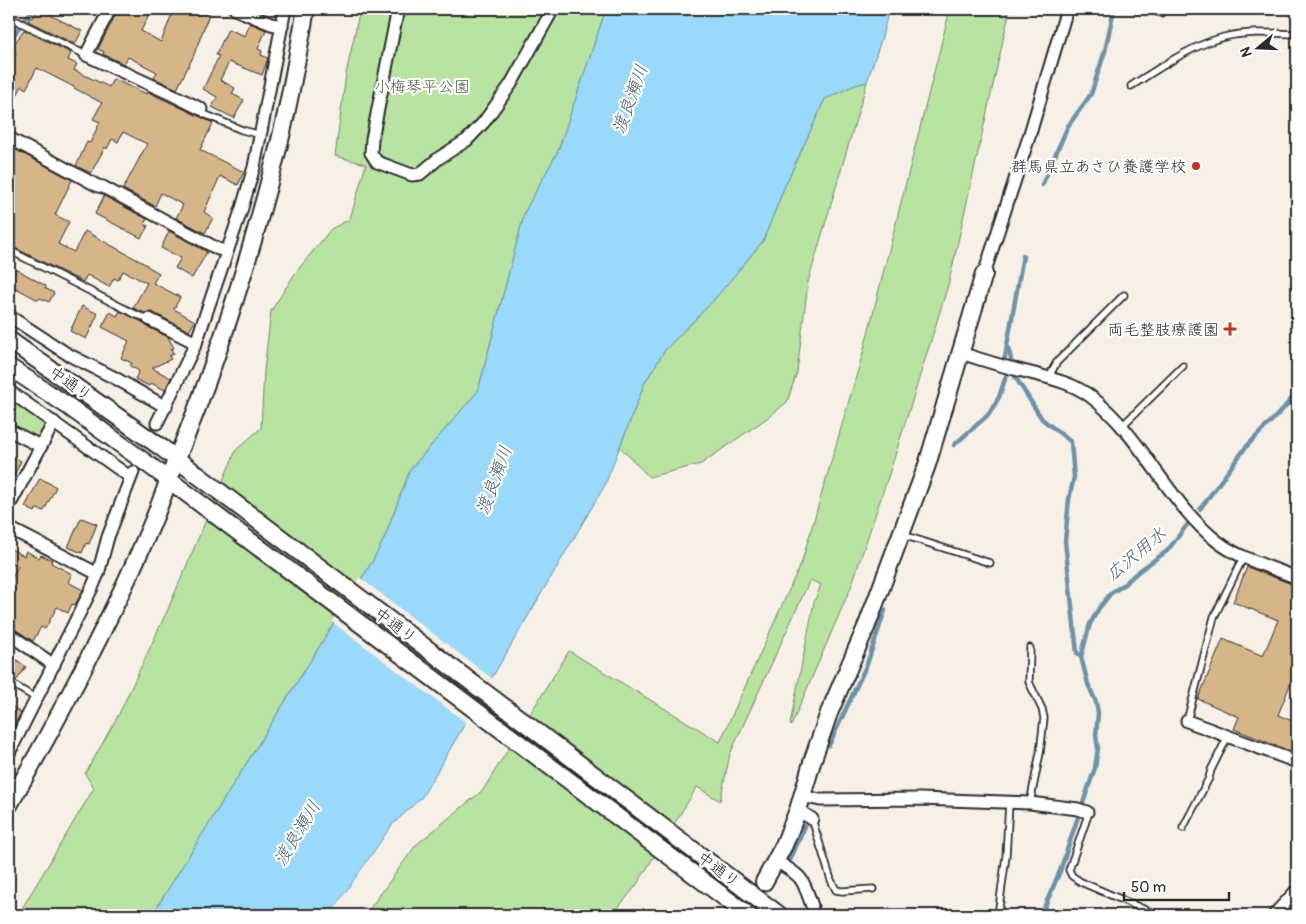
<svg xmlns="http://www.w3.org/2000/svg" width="1306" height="924" font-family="Pangolin,'Klee One',sans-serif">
<rect width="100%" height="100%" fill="#f7f0e7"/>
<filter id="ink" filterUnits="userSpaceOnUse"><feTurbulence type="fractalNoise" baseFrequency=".02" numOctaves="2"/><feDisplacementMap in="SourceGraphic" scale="10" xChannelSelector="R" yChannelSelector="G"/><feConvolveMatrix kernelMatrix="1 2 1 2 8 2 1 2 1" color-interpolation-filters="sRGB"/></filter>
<g filter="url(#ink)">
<g fill="#b8e3a1" stroke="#728766">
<path d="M360,9H606L558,151L525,211L478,391L410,470L384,539L372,562L152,915H18L94,788L85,774L119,714L168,609L236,450L261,428L264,371L271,311L296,272L331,229L350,219L366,164L335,156L346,74Z"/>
<path d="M950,9H1010L949,282L933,334L892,465L851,587L791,726L790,724L814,602L821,585L810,580L730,754L720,801L697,787L636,886L612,915H365L416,845L483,790L569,651L720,742L802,561L863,353Z"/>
<path d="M867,82L808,282L797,372L787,402L770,416L701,464L649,477L620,447L645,382L665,350L712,302L763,241L784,188L825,99L855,85Z"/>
<path d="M9,398L43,422L44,426L39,436L34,437L9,424Z"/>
</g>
<path fill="#99d9fb" stroke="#6d93a8" d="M606,9H889L882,37L867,82L855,85L825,99L784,188L763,241L712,302L665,350L645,382L605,485L422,797L392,825L330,915H152L372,562L384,539L410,470L478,391L525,211L558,151Z"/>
<g fill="#f7f0e7">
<path d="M359,577L494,680L468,724L332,622Z"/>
<path d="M392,826L394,827L333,915H330Z"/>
</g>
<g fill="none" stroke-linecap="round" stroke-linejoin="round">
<g stroke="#6d93a8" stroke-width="4.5">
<path d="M9,42L24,20L34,9"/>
<path d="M1042,185L1068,126L1091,94L1105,51L1114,9"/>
<path d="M1008,347L1011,359"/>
<path d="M1005,357L1023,256"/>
<path d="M1014,375L1042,419L1071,442L1074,477L1069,499L1065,541L1077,653L1081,657"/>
<path d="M954,445L989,414L999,397L1007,373"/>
<path d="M1200,509L1246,447L1283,409L1297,392"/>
<path d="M829,745L867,664L885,610"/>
<path d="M1082,806L1095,768L1098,748L1096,736L1098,713L1096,702L1088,684L1081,657L1090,624L1099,608L1111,593L1122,586L1139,571L1167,551L1187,525"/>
<path d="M790,860L805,826"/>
<path d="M1041,915L1060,871L1079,814"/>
</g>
</g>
<g fill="#d6b689" stroke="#2b2b2b">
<path d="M38,9H42L53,14L52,16L82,31L75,44L28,21L30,17L33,18Z"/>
<path d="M121,9H141L150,13L141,31L161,42L174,9H211L193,57L177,89L154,78L157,72L128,57L124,64L103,54L104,52L98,49L116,14L118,15Z"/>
<path d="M250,23L266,30L258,49L262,51L261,55L268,58L262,75L229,62L220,80L235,88L232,94L244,100L234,118L212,107L217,97L203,89L219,56L216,55L228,29L245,36Z"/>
<path d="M24,30L71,53L68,60L77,64L74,70L109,87L113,79L147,94L148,92L213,123L200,150L244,172L238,185L220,176L204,212L213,218L205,233L176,218L183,205L161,193L155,206L123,189L147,144L123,132L118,142L112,139L107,149L105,147L91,173L76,166L87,142L90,143L100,122L93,119L102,103L74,88V87L37,68L26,89L22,86L9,111V67L16,54L10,50Z"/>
<path d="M9,146L72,180L55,215L69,222L58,244L74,252L85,231L147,265V266L159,273L153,283L180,297L174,309L195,321L189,331L152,312L145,313L133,308L147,283L123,271L118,280L114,278L109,287L87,275L83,282L9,245Z"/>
<path d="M104,196L147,219L144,224L148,226L141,238L95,214Z"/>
<path d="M169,231L207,252L192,278L175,268L181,258L161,248Z"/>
<path d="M9,265L46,286L45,288L54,293L49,302L40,298L38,300L16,288L9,303Z"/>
<path d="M82,306L98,314L86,339L70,331Z"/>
<path d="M120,311L142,322L146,326L168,337L174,348L171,349L174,354L169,356L171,359L152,368L171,378L165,390L151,383L149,386L135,379L139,371L130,366L132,363L121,358L129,341L102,327L110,312L117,316Z"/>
<path d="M9,455L21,461L9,486Z"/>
<path d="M40,478L56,487L44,511L36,509L35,512L25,507Z"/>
<path d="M81,518L97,524L89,544L86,543L82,553L68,547Z"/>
<path d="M9,548L24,556L26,551L39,558L41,555L52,560L51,563L72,574L68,582L83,590L75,605L72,604L68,613L57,607L45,629L41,627L33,641L13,628L9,627V584L18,566L9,562Z"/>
<path d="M1247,567L1297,586V667L1278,715L1297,723V754L1234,729L1239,717L1198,699L1223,639L1263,656L1278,620L1233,602Z"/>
<path d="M9,654L26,667L16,681L9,677Z"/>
<path d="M9,704L21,713L9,735Z"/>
</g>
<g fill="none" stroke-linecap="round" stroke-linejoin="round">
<path stroke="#cec9c1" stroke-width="11" stroke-dasharray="11 5.5" stroke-linecap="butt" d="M137,463L157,423"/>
<defs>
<g id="lane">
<path d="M1146,9L1161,13"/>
<path d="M17,21L86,55"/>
<path d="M1131,86C1160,68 1190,46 1224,37C1247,31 1273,33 1297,34"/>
<path d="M201,109L204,114L242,130L261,135"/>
<path d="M9,250L137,315L149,319"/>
<path d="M1050,378L1052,371L1057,362L1124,295"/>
<path d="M1121,427L1183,366"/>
<path d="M903,535L990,563"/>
<path d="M1030,648L1029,682L1042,709L1044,718L1040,753L1030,803"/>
<path d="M9,682L37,699"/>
<path d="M1187,721L1214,617L1244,556"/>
<path d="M1087,812L1088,815L1069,870L1072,876L1081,882L1157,915"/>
<path d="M812,819L831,880L836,890L842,891L873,889"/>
<path d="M1183,828L1209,778L1211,770L1228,736"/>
<path d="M812,906L818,915"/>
<path d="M998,915L1006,856L1009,803"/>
</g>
<g id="street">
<path d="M110,9L86,55L173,95L201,109"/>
<path d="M235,9L271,24L282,26"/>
<path d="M398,9L372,139L371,153L377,162L412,175L420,174L439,158L467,140L484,122L511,84L553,9"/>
<path d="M9,138L98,186L103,187L218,249L227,251"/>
<path d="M984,274L1029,137L1067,9"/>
<path d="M9,316L69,355L115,378L166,407"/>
<path d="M149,319L196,343"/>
<path d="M961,353C982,360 1004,367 1027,372C1049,378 1071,382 1090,396C1142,435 1167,502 1218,542C1240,559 1271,567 1297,578"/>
<path d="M9,391L130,477"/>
<path d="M157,423L196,343L242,208L254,167L285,9"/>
<path d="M9,430L40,446"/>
<path d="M9,506L54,422"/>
<path d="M9,528L98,574"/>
<path d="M9,634L54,665"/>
<path d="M1187,721L1297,762"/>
<path d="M9,753L91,590L98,574L108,537L133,472"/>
<path d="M802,796L820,800L920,799L1030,803L1078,809L1087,812"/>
<path d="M798,810L812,819"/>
<path d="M776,861C803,877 802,877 812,906"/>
<path d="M1274,915L1297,890"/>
</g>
<g id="secondary">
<path d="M9,340L162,448L779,915"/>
<path d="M9,367L68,406L153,468L748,915"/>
<path d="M9,805C61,714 110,622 151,526C161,503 168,480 177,458C218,360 250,258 276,156C289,108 297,58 306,9"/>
<path d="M764,882L784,845L798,810L813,759L829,713L867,625L927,465L984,274"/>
</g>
</defs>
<use href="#lane" stroke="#2b2b2b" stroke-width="9"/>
<use href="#street" stroke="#2b2b2b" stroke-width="15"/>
<use href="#secondary" stroke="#2b2b2b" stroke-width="20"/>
<use href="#lane" stroke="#fff" stroke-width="5.5"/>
<use href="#street" stroke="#fff" stroke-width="11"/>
<use href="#secondary" stroke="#fff" stroke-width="16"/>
</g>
</g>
<g fill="#c8321e" stroke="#fff" stroke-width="2">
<circle cx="1196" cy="166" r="5"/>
<path d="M1227.5 321.5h5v5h5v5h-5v5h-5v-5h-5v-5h5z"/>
</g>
<g text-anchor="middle" stroke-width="4.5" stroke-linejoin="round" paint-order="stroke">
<g font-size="16" fill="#4e5948" stroke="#fff">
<text x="422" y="92">小梅琴平公園</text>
</g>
<g font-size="16" fill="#2b2b2b" stroke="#fff" text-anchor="end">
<text x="1186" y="172">群馬県立あさひ養護学校</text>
<text x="1219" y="335">両毛整肢療護園</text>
</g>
<g font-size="16" fill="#2b2b2b" stroke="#fff">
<text transform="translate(71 383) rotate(35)" y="6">中通り</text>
<text transform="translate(396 625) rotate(37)" y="6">中通り</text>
<text transform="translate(719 869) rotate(37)" y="6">中通り</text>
</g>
<g font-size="18" font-style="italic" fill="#4c5f69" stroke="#fff">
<text transform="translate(630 99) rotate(-70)" y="6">渡良瀬川</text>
<text transform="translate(494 480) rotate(-70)" y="6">渡良瀬川</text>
<text transform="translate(1136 554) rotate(-40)" y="6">広沢用水</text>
<text transform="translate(297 833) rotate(-59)" y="6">渡良瀬川</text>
</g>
</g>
<rect width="1306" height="924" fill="none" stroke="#fff" stroke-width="30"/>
<rect x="15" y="15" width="1276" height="894" fill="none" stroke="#2b2b2b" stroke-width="2" filter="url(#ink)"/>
<g transform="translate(1258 48) rotate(251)" stroke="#ffffff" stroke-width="4" paint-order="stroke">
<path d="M0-4L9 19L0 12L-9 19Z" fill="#2b2b2b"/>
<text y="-8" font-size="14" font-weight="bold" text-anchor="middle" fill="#2b2b2b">N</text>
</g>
<path d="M1124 892v8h105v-8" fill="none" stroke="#2b2b2b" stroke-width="2.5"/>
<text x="1131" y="892" font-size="15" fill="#2b2b2b" stroke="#ffffff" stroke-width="4" paint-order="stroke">50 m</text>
</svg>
